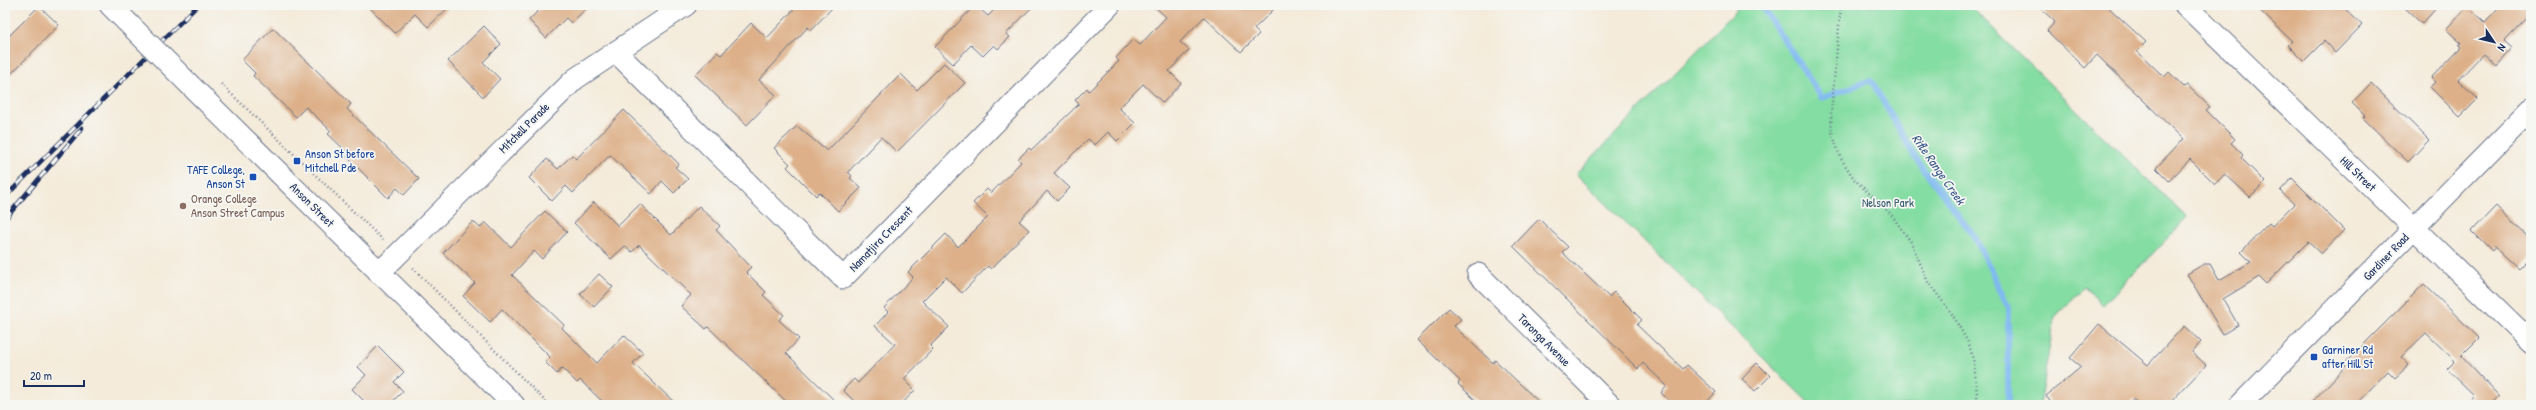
<svg xmlns="http://www.w3.org/2000/svg" width="2536" height="410" font-family="'Patrick Hand',sans-serif">
<rect width="100%" height="100%" fill="#f6f6f2"/>
<filter id="ink" filterUnits="userSpaceOnUse"><feTurbulence type="fractalNoise" baseFrequency=".025" numOctaves="2"/><feDisplacementMap in="SourceGraphic" scale="8" xChannelSelector="R" yChannelSelector="G"/><feConvolveMatrix kernelMatrix="1 2 1 2 8 2 1 2 1" color-interpolation-filters="sRGB"/></filter>
<filter id="wash" filterUnits="userSpaceOnUse"><feTurbulence type="fractalNoise" baseFrequency=".012" numOctaves="4" result="noise"/><feDisplacementMap in="SourceGraphic" scale="16" xChannelSelector="R" yChannelSelector="G"/><feGaussianBlur stdDeviation="0.9" result="paint"/><feColorMatrix in="noise" values="0 0 0 0 0 0 0 0 0 0 0 0 0 0 0 0 0 1.4 0 .05"/><feComposite in="paint" operator="in"/></filter>
<g filter="url(#wash)">
<rect width="100%" height="100%" fill="#f4ebda"/>
<path fill="#84dda2" stroke="#508680" d="M1733,5H1969L2187,218L2103,305L2084,287L2055,317L2039,405H1811L1576,174L1737,10Z"/>
<g fill="none" stroke-linecap="round" stroke-linejoin="round">
<path stroke="#7fb9f0" stroke-width="6" d="M1761,5L1822,98L1871,80L1915,157L1976,239L2008,307V405"/>
</g>
<g id="blocks">
<g fill="#ddb089">
<path d="M367,5H451L428,27L415,14L395,33Z"/>
<path d="M544,5H590L571,23L566,18L546,38L529,20Z"/>
<path d="M798,5H835L811,30L808,27L759,80L776,95L747,125L695,75L717,52L721,55L751,23L767,38Z"/>
<path d="M975,5L988,16L999,5H1034L1006,34L1010,37L998,49L994,45L983,56L971,45L953,64L935,47Z"/>
<path d="M1153,5H1278L1254,29L1259,34L1241,52L1204,17L1180,42L1189,50L1169,71L1181,83L1163,103L1143,84L1119,108L1135,123L1117,141L1108,132L1095,145L1088,139L1054,173L1070,188L1057,201L1047,191L1019,221L1029,230L991,269L988,266L962,293L946,277L922,301L949,327L930,346L933,349L904,379L915,390L901,405H858L843,390L854,379L858,383L895,344L875,326L888,312L884,308L913,277L908,272L946,234L958,247L988,217L973,203L987,189L991,193L1021,162L1018,159L1029,148L1031,150L1079,104L1075,100L1087,88L1089,91L1119,61L1116,58L1133,39L1140,45L1166,17Z"/>
<path d="M2037,5H2106L2146,42L2137,51L2164,77L2169,72L2184,87L2187,85L2210,107L2206,110L2235,139L2231,143L2243,155L2241,158L2265,182L2250,197L2225,174L2215,184L2190,159L2169,181L2156,168L2183,139L2097,55L2085,68L2047,31L2055,22Z"/>
<path d="M2254,5H2341L2362,25L2335,53L2324,41L2304,61L2288,45L2292,41Z"/>
<path d="M2402,5H2439L2422,24Z"/>
<path d="M2501,5H2531V13L2504,41L2512,48L2496,66L2483,54L2458,80L2478,99L2460,117L2430,87L2435,82L2431,78L2461,47L2459,45L2461,43L2446,29L2468,6L2485,22Z"/>
<path d="M39,6L59,25L5,80V40Z"/>
<path d="M484,26L501,44L483,62L500,79L483,97L448,61Z"/>
<path d="M273,28L351,104L347,109L419,179L404,195L397,188L388,198L347,157L349,154L328,134L331,131L306,107L296,117L253,76L255,73L242,60Z"/>
<path d="M944,63L965,83L897,152L881,137L848,172L852,176L850,178L861,188L838,211L819,192L816,196L787,167L790,164L774,148L797,126L827,151L901,74L917,90Z"/>
<path d="M2371,83L2429,140L2408,162L2363,118L2365,116L2352,103Z"/>
<path d="M624,110L679,164L675,167L688,179L674,193L662,181L651,194L610,155L573,193L566,186L552,201L529,178L547,159L558,169L572,155L576,159Z"/>
<path d="M2292,178L2344,230L2321,254L2308,242L2266,284L2259,277L2223,299L2238,325L2223,334L2187,274L2204,264H2210L2219,280L2251,262L2241,252L2269,223L2272,226L2294,204L2280,191Z"/>
<path d="M594,202L618,226L640,204L671,235L699,206L720,226L716,230L751,267L746,272L766,292L763,295L784,315L779,320L799,339L786,353L839,405H790L708,327L706,329L681,306L691,295L639,245L632,252L625,246L611,259L574,223Z"/>
<path d="M2496,206L2531,240V257L2519,269L2495,247L2492,251L2472,231Z"/>
<path d="M545,211L567,232L542,259L534,251L512,275L564,325L562,328L597,363L624,335L643,353L633,363L677,405H606L580,380L577,383L562,368L557,374L545,362L550,357L502,309L490,322L463,296L475,283L443,253L473,221L480,228L485,222L511,247Z"/>
<path d="M1539,219L1568,247L1562,252L1609,297L1614,292L1642,320L1637,325L1683,369L1687,365L1716,392L1704,405H1674L1661,393L1667,386L1643,363L1638,369L1513,246Z"/>
<path d="M599,274L613,287L594,307L580,294Z"/>
<path d="M2424,284L2479,338L2461,356L2499,396L2490,405H2465L2474,395L2447,369L2455,361L2426,333L2401,357L2409,365L2395,378L2388,371L2355,405H2309L2346,366L2344,364Z"/>
<path d="M1449,308L1461,319L1454,326L1493,363L1495,360L1542,405H1481L1458,384L1460,381L1417,340Z"/>
<path d="M2099,324L2148,365L2184,326L2201,342L2192,352L2206,365L2168,405H2140L2133,399L2126,405H2053L2046,396L2081,367L2070,358Z"/>
<path d="M378,346L404,372L394,382L403,391L389,405H368L352,389L366,375L358,367Z"/>
<path d="M1757,363L1770,376L1755,391L1742,379Z"/>
</g>
</g>
</g>
<g filter="url(#ink)">
<use href="#blocks" fill-opacity="0" stroke="#677189" stroke-width="1"/>
<g fill="none" stroke-linecap="round" stroke-linejoin="round">
<defs>
<g id="minor">
<path d="M110,5L126,21"/>
<path d="M2185,5L2531,342"/>
<path d="M616,52L843,278L1110,5"/>
<path d="M191,86L514,405"/>
<path d="M379,273L575,79L686,5"/>
<path d="M1478,274L1610,405"/>
<path d="M2240,405L2531,109"/>
</g>
</defs>
<use href="#minor" stroke="#677189" stroke-width="23"/>
<g stroke="#677189" stroke-width="2.5" stroke-dasharray="1 3" stroke-linecap="butt">
<path d="M1841,5L1831,113L1832,132L1840,157L1854,179L1890,213L1911,242L1928,282L1952,314L1969,344L1974,363L1978,405"/>
<path d="M221,84L383,240"/>
<path d="M413,268L549,405"/>
</g>
<use href="#minor" stroke="#fff" stroke-width="21"/>
<defs>
<g id="rail">
<path d="M5,197L198,5"/>
<path d="M5,219L82,128"/>
</g>
</defs>
<use href="#rail" stroke="#1b2f5e" stroke-width="4.5"/>
<use href="#rail" stroke="#f6f6f2" stroke-width="3" stroke-dasharray="9" stroke-linecap="butt"/>
<defs>
<path id="minor-bridge" d="M126,21L191,86"/>
</defs>
<use href="#minor-bridge" stroke="#677189" stroke-width="23" stroke-linecap="butt"/>
<use href="#minor-bridge" stroke="#fff" stroke-width="21"/>
</g>
</g>
<g fill="#1a4fb4" stroke="#f6f6f2" stroke-width="1.5">
<rect x="293" y="157" width="8" height="8" rx="2"/>
<rect x="249" y="173" width="8" height="8" rx="2"/>
<rect x="2310" y="353" width="8" height="8" rx="2"/>
</g>
<circle fill="#8d6e63" stroke="#f6f6f2" stroke-width="1.5" cx="183" cy="206" r="4"/>
<g text-anchor="middle" stroke-width="3.5" stroke-linejoin="round" paint-order="stroke">
<g font-size="12" fill="#1b2f5e" stroke="#f6f6f2">
<text transform="translate(524 128) rotate(-45)" y="4">Mitchell Parade</text>
<text transform="translate(2358 174) rotate(44)" y="4">Hill Street</text>
<text transform="translate(312 205) rotate(45)" y="4">Anson Street</text>
<text transform="translate(881 239) rotate(-46)" y="4">Namatjira Crescent</text>
<text transform="translate(2386 257) rotate(-46)" y="4">Gardiner Road</text>
<text transform="translate(1544 340) rotate(45)" y="4">Taronga Avenue</text>
</g>
<g font-size="12" fill="#164399" stroke="#f6f6f2" text-anchor="start">
<text x="305" y="158">Anson St before<tspan x="305" dy="14">Mitchell Pde</tspan></text>
<text x="245" y="174" text-anchor="end">TAFE College,<tspan x="245" dy="14">Anson St</tspan></text>
<text x="2322" y="354">Garniner Rd<tspan x="2322" dy="14">after Hill St</tspan></text>
</g>
<g font-size="12" fill="#785e54" stroke="#f6f6f2" text-anchor="start">
<text x="191" y="203">Orange College<tspan x="191" dy="14">Anson Street Campus</tspan></text>
</g>
<g font-size="12" fill="#355a6f" stroke="#f6f6f2">
<text x="1888" y="207">Nelson Park</text>
</g>
<g font-size="13" font-style="italic" fill="#39588a" stroke="#f6f6f2">
<text transform="translate(1939 169) rotate(55)" y="5">Rifle Range Creek</text>
</g>
</g>
<rect width="2536" height="410" fill="none" stroke="#f6f6f2" stroke-width="20"/>
<g transform="translate(2494 42) rotate(125)" stroke="#f6f6f2" stroke-width="3" paint-order="stroke">
<path d="M0-3L7 15L0 10L-7 15Z" fill="#1b2f5e"/>
<text y="-6" font-size="11" font-weight="bold" text-anchor="middle" fill="#1b2f5e">N</text>
</g>
<path d="M24 380v6h60v-6" fill="none" stroke="#1b2f5e" stroke-width="2"/>
<text x="30" y="380" font-size="12" fill="#1b2f5e" stroke="#f6f6f2" stroke-width="3" paint-order="stroke">20 m</text>
</svg>
